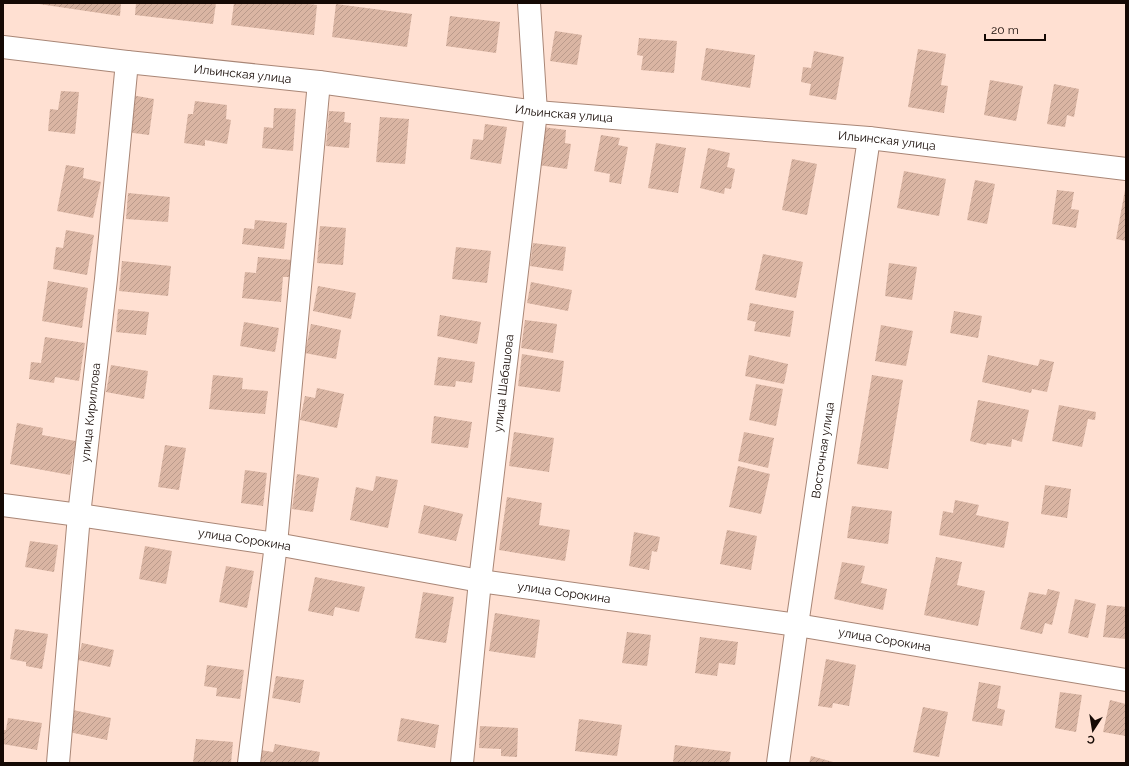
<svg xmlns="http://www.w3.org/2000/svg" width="1129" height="766" font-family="Raleway,sans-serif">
<defs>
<pattern id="building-hatch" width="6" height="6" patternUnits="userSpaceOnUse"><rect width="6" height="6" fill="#dab5a3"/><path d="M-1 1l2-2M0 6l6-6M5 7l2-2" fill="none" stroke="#ba9a8b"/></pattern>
</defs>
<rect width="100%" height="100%" fill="#ffe0d2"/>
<g fill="url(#building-hatch)">
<path d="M39,3H121L120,16L39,4Z"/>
<path d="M136,3H216L213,24L135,15Z"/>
<path d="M234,3H302L317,5L314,35L231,25Z"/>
<path d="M336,4L412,14L407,47L332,37Z"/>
<path d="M450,16L500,22L496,53L446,46Z"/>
<path d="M555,31L582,35L577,65L550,61Z"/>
<path d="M639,38L677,41L674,73L641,70L643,56L637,55Z"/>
<path d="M706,48L755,55L750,88L701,80Z"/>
<path d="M918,49L946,54L941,85L948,86L944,113L908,107Z"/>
<path d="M814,51L844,57L836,100L809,95L811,84L801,82L803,67L811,68Z"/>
<path d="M990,80L1023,86L1016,121L984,115Z"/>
<path d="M1054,84L1079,89L1074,117L1067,115L1065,127L1047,124Z"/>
<path d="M61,91L79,92L75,134L48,131L50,109L58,110Z"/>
<path d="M131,95L154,99L149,135L126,132Z"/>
<path d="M195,101L227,105L226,119L231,120L227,144L205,140V146L184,143L188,114H193Z"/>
<path d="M274,108L296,109L293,151L262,148L264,127L273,128Z"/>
<path d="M329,111L345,112L344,122L351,123L349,148L326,146Z"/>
<path d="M380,117L409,119L405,164L376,162Z"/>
<path d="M485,124L507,127L501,164L470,159L473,139L483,140Z"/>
<path d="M543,127L566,130L565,143L571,144L567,169L538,165Z"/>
<path d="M601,135L620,138L618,145L628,147L621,184L609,182L610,174L594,171Z"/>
<path d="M656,143L686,148L678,193L648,188Z"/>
<path d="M708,148L730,153L727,167L735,169L731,189L725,188L724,194L700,188Z"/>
<path d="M792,159L817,164L807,215L782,210Z"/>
<path d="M66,165L84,168L83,178L101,182L93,218L57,211Z"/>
<path d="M904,171L946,179L939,216L897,208Z"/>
<path d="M975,180L995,184L987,224L967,220Z"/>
<path d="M1057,190L1074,192L1071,209L1079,210L1076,228L1052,224Z"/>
<path d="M1125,190H1126V241L1116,239Z"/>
<path d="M128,193L170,197L168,222L126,219Z"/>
<path d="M255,220L287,223L284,249L242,244L244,228L254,229Z"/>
<path d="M320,226L346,228L343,265L317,263Z"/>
<path d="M66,230L94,235L87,275L53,269L56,247L63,248Z"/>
<path d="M533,243L566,247L563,271L530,266Z"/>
<path d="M456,247L491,251L487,283L452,279Z"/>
<path d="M763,254L803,262L796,298L755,290Z"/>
<path d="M258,257L292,260L291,277H283L281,302L242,298L245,272L256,273Z"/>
<path d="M122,261L171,266L168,296L119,291Z"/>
<path d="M889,263L917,267L912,300L885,296Z"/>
<path d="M48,281L88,288L82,328L42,321Z"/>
<path d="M531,282L572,290L568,311L527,303Z"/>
<path d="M318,286L356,293L351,319L313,311Z"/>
<path d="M750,303L794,311L790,337L754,331L756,322L747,320Z"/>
<path d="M118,309L149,312L146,335L116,332Z"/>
<path d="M954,311L982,316L978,338L950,333Z"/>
<path d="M440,315L481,322L477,344L437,336Z"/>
<path d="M525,320L557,324L553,353L521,348Z"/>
<path d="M244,322L279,328L275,352L240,346Z"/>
<path d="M311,324L341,330L336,359L305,353Z"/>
<path d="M881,325L913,331L906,366L875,361Z"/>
<path d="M45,337L85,343L79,381L55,377L54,383L29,379L31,362L41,363Z"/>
<path d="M522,354L564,361L560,392L518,386Z"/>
<path d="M749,355L788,364L784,384L745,376Z"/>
<path d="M988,355L1038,366L1040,359L1054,362L1047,392L1032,389L1031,393L982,382Z"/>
<path d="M438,357L475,362L472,383L456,381L455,387L434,385Z"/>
<path d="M111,365L148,371L144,399L106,392Z"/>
<path d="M213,375L243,378L242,389L268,391L265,414L209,409Z"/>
<path d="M872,375L903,380L888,469L857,464Z"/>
<path d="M756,384L783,389L776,426L749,420Z"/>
<path d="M317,388L344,394L337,428L300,420L305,396L315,398Z"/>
<path d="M978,400L1029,410L1022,442L1012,439L1011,447L987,443L986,445L970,441Z"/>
<path d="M1059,405L1096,412L1095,420L1088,419L1082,447L1052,441Z"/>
<path d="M434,416L472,422L468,448L431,443Z"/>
<path d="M17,423L43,428L42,435L76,441L70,475L10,464Z"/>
<path d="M514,432L554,438L549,472L509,466Z"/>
<path d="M744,432L774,438L768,468L738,461Z"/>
<path d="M165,445L186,448L179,490L158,487Z"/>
<path d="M738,466L770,474L761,514L729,507Z"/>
<path d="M245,470L267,473L263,506L241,503Z"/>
<path d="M297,474L319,478L313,512L292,509Z"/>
<path d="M376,476L398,480L388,528L350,520L356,487L373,491Z"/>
<path d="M1045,485L1071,489L1067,518L1041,514Z"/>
<path d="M507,497L542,503L539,525L570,530L565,561L499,550Z"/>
<path d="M955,500L979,505L976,515L1009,522L1004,548L939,535L943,511L953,513Z"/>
<path d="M424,505L463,514L456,541L418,533Z"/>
<path d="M852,506L892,511L888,544L847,538Z"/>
<path d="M727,530L757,536L751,570L720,564Z"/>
<path d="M634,532L660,537L657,552L652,551L649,570L629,566Z"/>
<path d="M30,541L58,545L54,572L25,567Z"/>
<path d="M145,546L172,551L166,584L139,579Z"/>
<path d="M936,557L962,562L957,585L985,591L978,626L924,615Z"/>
<path d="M842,562L865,566L861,583L887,589L883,610L834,599Z"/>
<path d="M226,566L254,571L247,608L219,602Z"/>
<path d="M315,577L365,587L359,612L335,607L333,616L308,611Z"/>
<path d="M1048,589L1060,592L1052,625L1045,623L1042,634L1020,629L1029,592L1046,595Z"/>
<path d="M423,592L454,597L446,643L415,638Z"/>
<path d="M1075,599L1096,604L1088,638L1068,633Z"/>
<path d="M1107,605L1126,607V639L1103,637Z"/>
<path d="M495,613L540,620L535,658L489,651Z"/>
<path d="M15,629L48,634L42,669L26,666V662L10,659Z"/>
<path d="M627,632L651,635L647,666L622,663Z"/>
<path d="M700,637L738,642L735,665L719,663L717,676L695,673Z"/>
<path d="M82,643L114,650L110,667L78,660Z"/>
<path d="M826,659L856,665L849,706L833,703L832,708L818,706Z"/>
<path d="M207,665L244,670L240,699L216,696L217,688L204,686Z"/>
<path d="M276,676L304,680L300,703L272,698Z"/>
<path d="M979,682L1001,686L997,708L1005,710L1002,726L972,721Z"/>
<path d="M1060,692L1082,695L1076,732L1055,728Z"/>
<path d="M1110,700L1126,704V736L1103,732Z"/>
<path d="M923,707L948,712L939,757L913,752Z"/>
<path d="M73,710L111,718L107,740L69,732Z"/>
<path d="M8,718L42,723L37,750L3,744V730H6Z"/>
<path d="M401,718L439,725L435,748L397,741Z"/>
<path d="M579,719L622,725L617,756L575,751Z"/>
<path d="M480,726L518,728L517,757L501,756V749L479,748Z"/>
<path d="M196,739L233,742L231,763H193Z"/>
<path d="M275,744L320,752L318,763H258L260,750L273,752Z"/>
<path d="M675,745L731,752L729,763H673Z"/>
<path d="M811,756L837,763H809Z"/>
</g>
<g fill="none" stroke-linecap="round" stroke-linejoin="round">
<defs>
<g id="minor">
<path id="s1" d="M3,47L127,62L319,82L536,112L869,138L1126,169"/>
<path id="s2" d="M3,505L79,515L276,544L480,581L797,625L1126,680"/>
<path id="s3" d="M58,763L79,515L106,279L127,62"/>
<path d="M249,763L276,544L319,82"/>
<path id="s4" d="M462,763L480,581L536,112L529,3"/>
<path id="s5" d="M778,763L797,625L869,138"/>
</g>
</defs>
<use href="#minor" stroke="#a98676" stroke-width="24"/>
<use href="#minor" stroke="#fff" stroke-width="22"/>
</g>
<g text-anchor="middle" stroke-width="3.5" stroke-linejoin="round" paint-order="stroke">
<g font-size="12" fill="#150904" stroke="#ffe0d2">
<text dy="4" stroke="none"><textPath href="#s1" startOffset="241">Ильинская улица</textPath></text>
<text dy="4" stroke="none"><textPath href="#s1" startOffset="565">Ильинская улица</textPath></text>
<text dy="4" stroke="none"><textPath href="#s1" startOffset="889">Ильинская улица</textPath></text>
<text dy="4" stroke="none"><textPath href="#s4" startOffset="382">улица Шабашова</textPath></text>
<text dy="4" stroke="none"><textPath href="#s3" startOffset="352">улица Кириллова</textPath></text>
<text dy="4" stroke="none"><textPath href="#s5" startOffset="316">Восточная улица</textPath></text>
<text dy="4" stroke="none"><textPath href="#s2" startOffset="244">улица Сорокина</textPath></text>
<text dy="4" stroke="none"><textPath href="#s2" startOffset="568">улица Сорокина</textPath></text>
<text dy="4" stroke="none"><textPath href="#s2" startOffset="892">улица Сорокина</textPath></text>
</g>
</g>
<rect width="1129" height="766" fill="none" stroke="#150904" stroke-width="8"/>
<g transform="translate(1093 730) rotate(192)" stroke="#ffe0d2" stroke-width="3" paint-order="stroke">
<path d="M0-3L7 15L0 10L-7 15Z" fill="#150904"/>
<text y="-6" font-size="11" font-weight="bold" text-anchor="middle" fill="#150904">С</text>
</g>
<path d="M985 34v6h60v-6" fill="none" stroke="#150904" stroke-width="2"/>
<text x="991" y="34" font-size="12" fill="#150904" stroke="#ffe0d2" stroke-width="3" paint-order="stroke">20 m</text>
</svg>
